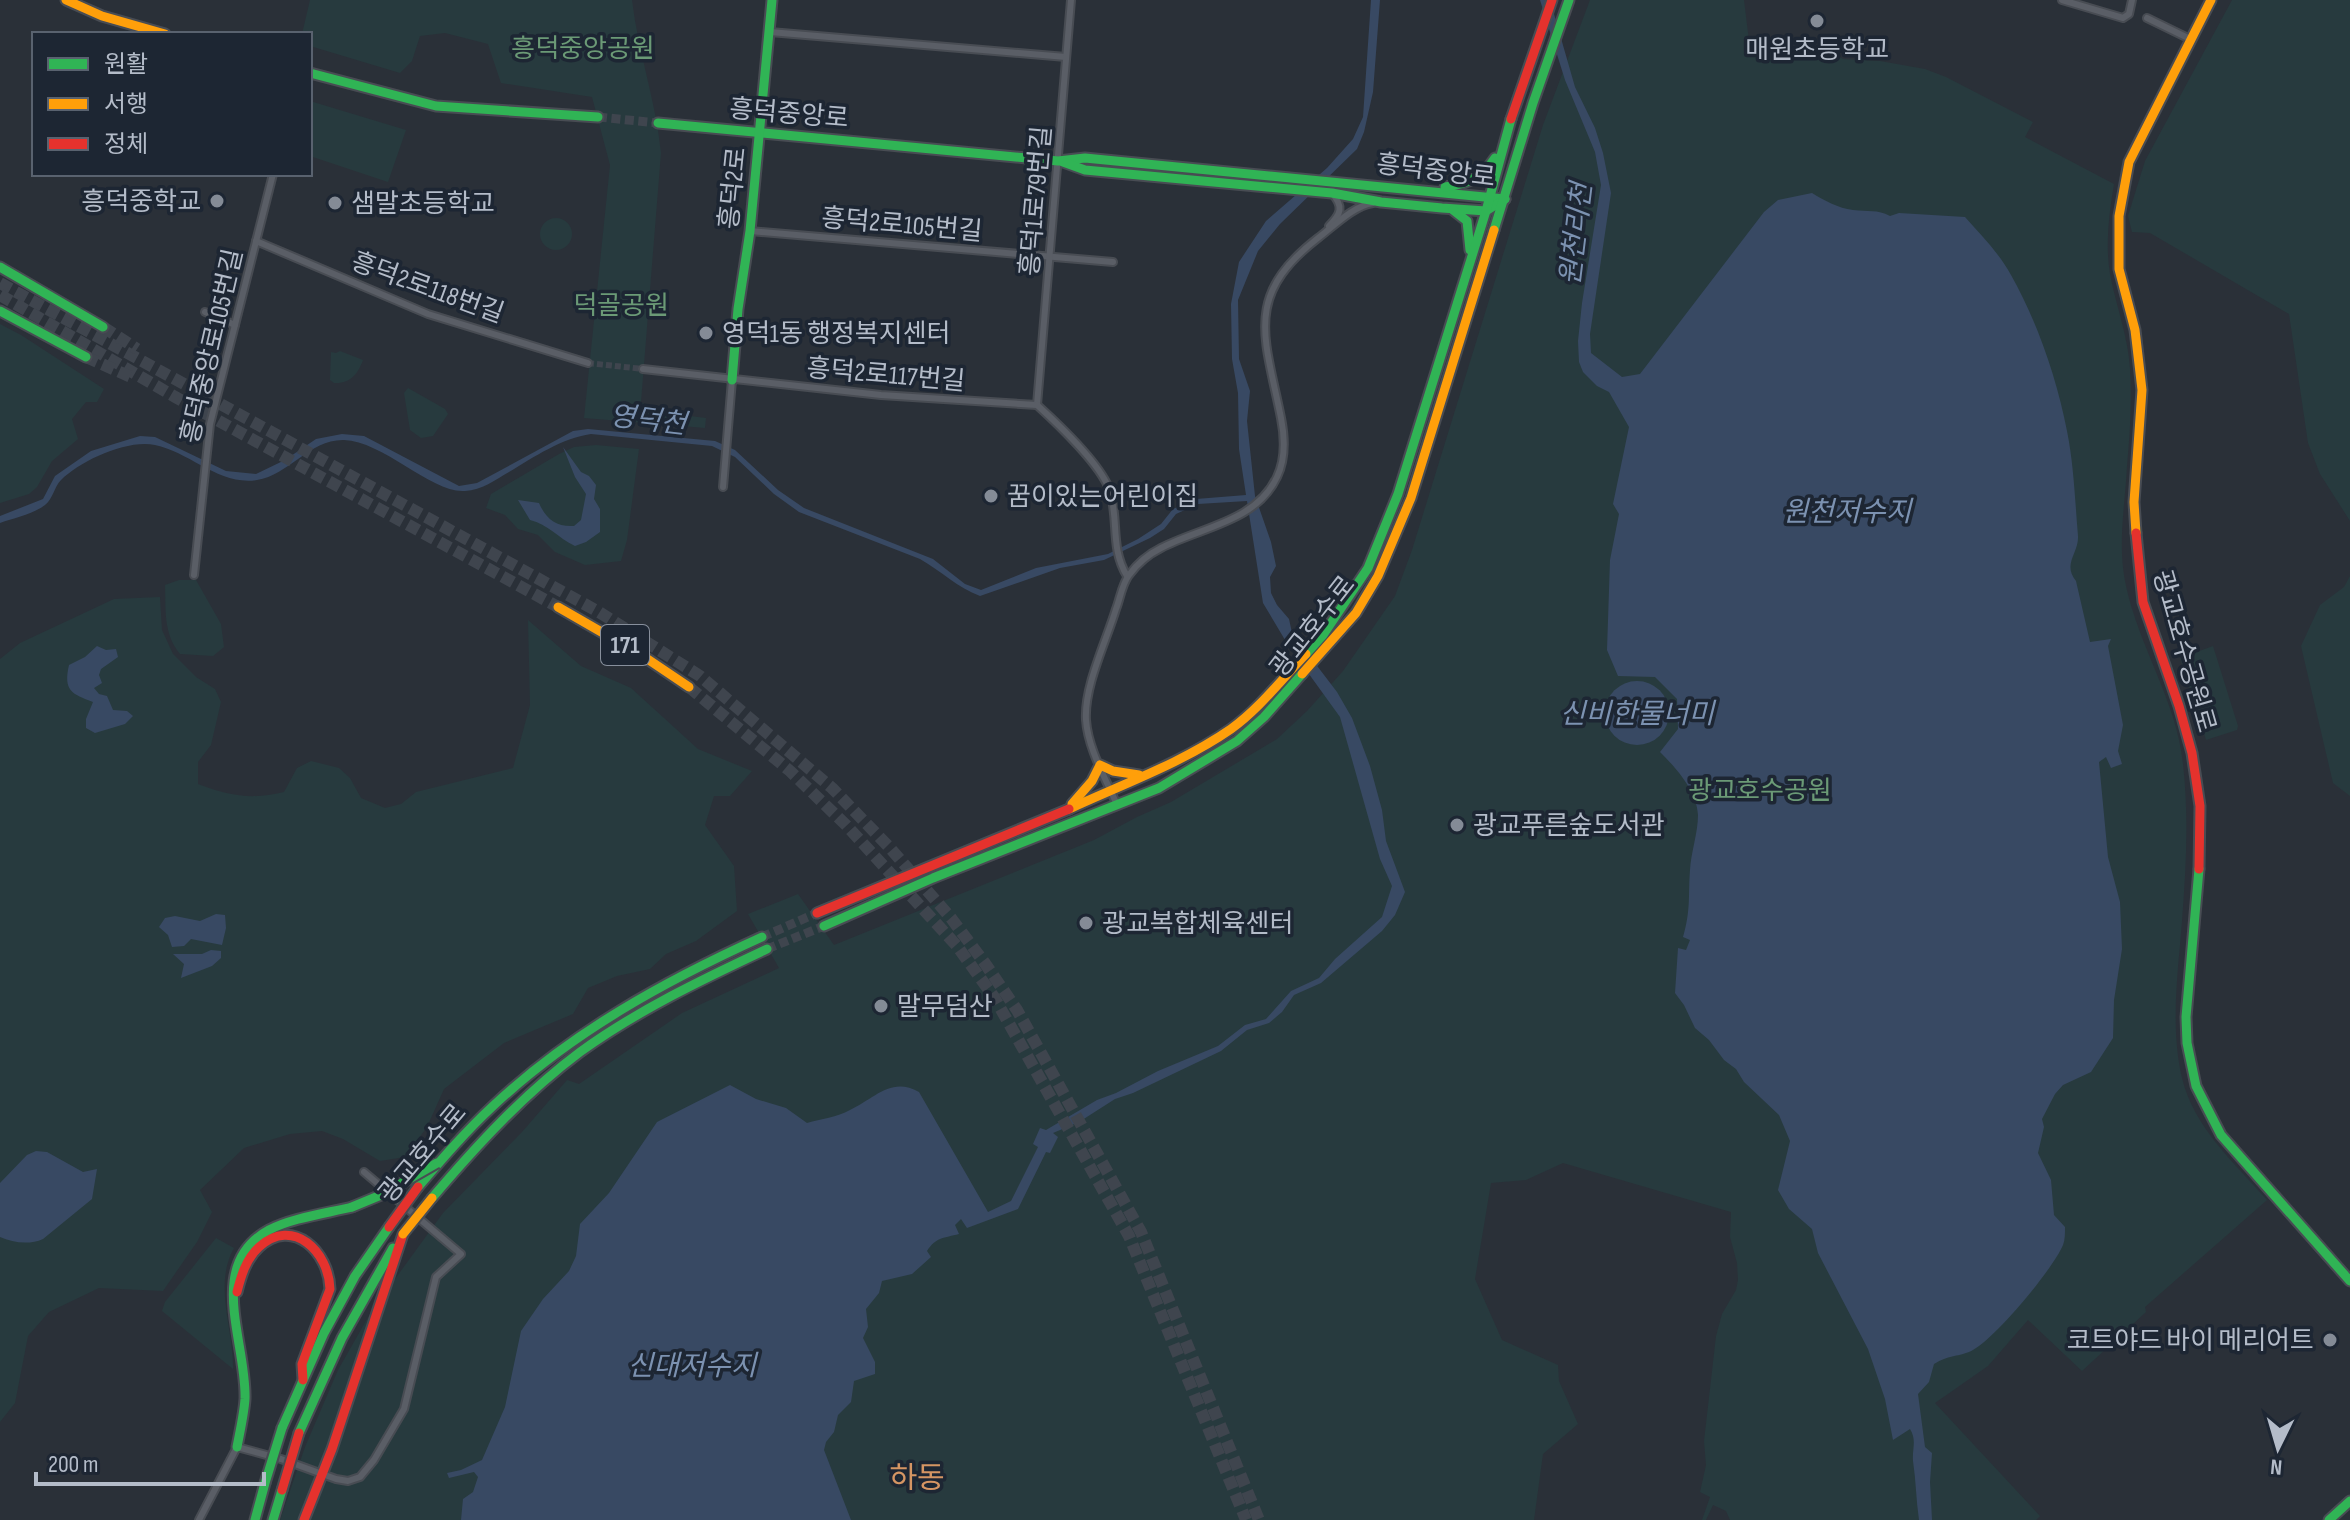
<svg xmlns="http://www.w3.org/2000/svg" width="2350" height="1520" font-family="'Sofia Sans Condensed','Noto Sans KR',sans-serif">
<rect width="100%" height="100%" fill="#2a3038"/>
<g fill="#273a3e">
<path d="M310,0H632C638,52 656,101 661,153L641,402L658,412L706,418L705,428L584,418L610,165L592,97L501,83L488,44L445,33L420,36L412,61L400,73L310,46V34H302Z"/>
<path d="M1590,0H1744L1750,49L1825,47L1843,59L1880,61L1925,69L1946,77L2033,122L2025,137L2114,184C2109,214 2105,244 2110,274C2116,306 2128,336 2130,369C2132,401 2130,434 2127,466C2125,506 2117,546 2126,586C2139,647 2177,702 2183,764C2189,817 2186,869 2182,921C2178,973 2170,1026 2182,1078C2194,1128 2234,1162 2267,1200L2145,1307L2146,1312L2082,1371L2028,1320L1988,1366L1935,1403L2040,1516L2036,1520H1730L1726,1511L1713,1505L1706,1520H1702L1710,1497L1700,1492L1706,1465L1704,1441L1716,1336L1722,1314L1736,1290L1738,1280L1737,1263L1730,1237L1731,1212L1563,1163L1526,1180L1491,1183L1475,1279L1502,1340L1558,1365L1559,1381L1578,1424L1543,1454L1534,1520H280L305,1447L338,1370L371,1312L443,1213L522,1132L567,1080L579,1084L682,1013L779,968L748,914L798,894L834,945L1094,840L1137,817L1171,802L1277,739L1307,711L1343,671L1395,596L1412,550L1543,125Z"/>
<path d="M2232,0H2350V521L2320,474L2308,443L2289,314L2150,233L2132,232L2128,216L2145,161Z"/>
<path d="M310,101L406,130L388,182L310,156Z"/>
<circle cx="556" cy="234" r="16"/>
<path d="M0,324L21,335L104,389L97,402H86L72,419L78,439L52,461L37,487L29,494L0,503Z"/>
<path d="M340,351L363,360C358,374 350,384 334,383L330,380L331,352L336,353Z"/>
<path d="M408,388L445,409L448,414L433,436L421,438L410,430L404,393Z"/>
<path d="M596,445L639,449L627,540L621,561L585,565L555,552L538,535L518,529L505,515L486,508L491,494L559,454L574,447Z"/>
<path d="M2350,576V796L2333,783L2301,646L2320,605L2344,587Z"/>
<path d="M179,580H196L221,624L224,647L213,656L180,654C163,633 166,610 165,585Z"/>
<path d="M160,597L162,630L173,654L196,677L215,689L221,702L211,745L198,762V784C230,796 251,800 284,792L297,768L311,761L339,768L350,778L361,798L385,808L401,804L416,792L513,768L530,705L528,620L581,666L631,688L698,749L752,771L730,796H714L705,825L734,866L737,911L696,941L666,954L650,969L617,976L588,988L573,1014L504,1043L444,1089L427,1127L405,1157L380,1161L343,1139L322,1131L290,1134L244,1148L200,1190L212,1212L197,1242L163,1291L99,1288L49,1312L28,1336L15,1403L0,1422V659L20,643L114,599Z"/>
<path d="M2213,646L2238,726L2237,730L2206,740L2180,658Z"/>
<path d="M216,1238L234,1248C213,1285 234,1330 233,1369L162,1311L165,1302Z"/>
</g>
<g fill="#384963">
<path d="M1371,0H1380L1373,92L1364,132L1357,149L1280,224L1258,251L1238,300L1239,359L1250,391L1247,421L1255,496L1271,542L1276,566L1270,577L1271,593L1277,605L1289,619L1292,633L1337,692L1352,718L1370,766L1382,810L1386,841L1405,892L1395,915L1382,931L1321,983L1294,995L1282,1012L1269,1023L1247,1030L1221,1051L1133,1093L1115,1099L1079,1122L1053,1133L1058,1137L1050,1153L1046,1152L1018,1209L967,1228L961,1219L955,1225L959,1234C944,1238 936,1237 927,1251L931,1257L912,1274L882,1281L879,1293L866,1309L868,1327L863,1338L875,1362V1374L854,1381L851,1402L838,1415L834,1432L826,1442L824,1450L851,1520H461L463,1499L473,1492L478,1477L474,1472L449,1478L447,1473L461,1470L482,1460L505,1407L521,1331L543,1299L569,1271L576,1256L580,1224L609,1193L657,1122L730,1085L756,1099L786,1108L807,1123C821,1119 837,1117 850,1110C874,1099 891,1076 919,1092L988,1212L1011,1201L1038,1147L1033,1144L1040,1128L1046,1130L1097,1100L1116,1093L1158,1071L1218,1046L1245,1025L1266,1019L1291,991L1319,978L1335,959L1382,917L1392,886L1380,859L1340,717L1288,645L1263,603L1247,501L1198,504L1176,514L1164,529L1150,538L1104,560L1060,568L980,596C958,588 941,571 920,559L799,512L774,494L735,457L712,446L591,434C562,438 534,457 509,472C495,480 482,490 465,491C433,494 383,441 344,440C310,439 289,475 257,480C219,486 190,452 155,445C127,439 80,461 61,480C54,487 53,499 45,505C33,514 14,518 0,523V516L43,499L55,476L91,451L140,436L155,437L226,471L256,474L285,460L316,439L342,434L364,436L459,486L477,483L573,431L588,429L715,441L735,450L778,490L804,508L933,559L965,584L981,590L1036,568L1108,554L1138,539L1161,524L1173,509L1196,499L1246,495L1239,449L1238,393L1232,359L1231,304L1239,262L1266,221L1327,168L1353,139L1363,117Z"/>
<path d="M1540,0H1550L1575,87L1595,128L1603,153L1611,193L1590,334L1591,353L1622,377L1640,374L1764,212L1778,200L1812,193C1825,201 1838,208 1853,210C1868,212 1877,209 1890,216L1899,213L1965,217C1981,235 1999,253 2011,275C2037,321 2057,379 2067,431C2074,466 2075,501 2078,536C2079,553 2062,564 2076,581L2090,642L2111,639L2108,646L2123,725L2118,751L2122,764L2111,768L2106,757L2099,762L2108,857L2120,902L2122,949L2114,1000L2113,1038L2091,1072L2063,1085L2055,1094L2042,1119L2044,1127L2038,1153L2051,1180L2054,1215L2065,1227C2065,1233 2065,1240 2063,1245C2053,1269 1992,1343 1969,1352C1956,1357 1949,1355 1934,1364L1929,1382L1918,1394L1925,1447L1932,1453L1930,1482L1932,1520H1919C1916,1500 1916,1480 1913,1461C1912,1449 1917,1440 1910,1429L1893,1440L1885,1399L1868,1349L1818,1253L1812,1229L1789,1209L1778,1190L1790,1141L1779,1115L1744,1082L1736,1069L1724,1060L1709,1040L1695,1028L1684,1005L1675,993L1678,948L1686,950L1690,940L1683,937C1691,909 1688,897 1690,870C1691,852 1698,833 1698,815C1697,791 1676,768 1660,752L1678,729L1677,699L1655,677L1618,676L1607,650L1610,560L1619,514L1613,504L1629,427L1609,392L1597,386L1583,372L1579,362L1578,341L1582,303L1601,185L1595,152L1565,80Z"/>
<path d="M563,447L581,472L589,476L596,485L594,499L600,509V532L586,542L575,546C558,538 548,524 530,520L518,500L539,503C546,519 556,527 574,526L581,520L586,494L575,477Z"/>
<path d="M97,646L106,650L116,649L118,657L101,669L99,675L102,683L94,688L99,694L107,696L113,710L127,711L133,716L125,724L95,733L86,728V719L93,702C72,694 63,691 69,665L85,657Z"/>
<circle cx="1637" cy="713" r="32"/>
<path d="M216,914L225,915L226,928L222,945L191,939L184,946L172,947L168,935L159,927L165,918L175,916L200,921Z"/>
<path d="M211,950L221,951V958L212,966L181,978L184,964L173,954H202Z"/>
<path d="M36,1151L47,1152L83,1172L97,1169L92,1199L43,1239C30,1245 13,1243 0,1237V1183L27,1155Z"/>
</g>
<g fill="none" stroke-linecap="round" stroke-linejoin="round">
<path stroke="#3f454e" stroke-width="6" stroke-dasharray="6 3" stroke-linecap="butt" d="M588,363L643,369"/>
<g stroke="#3f454e" stroke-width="9" stroke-dasharray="9 4.5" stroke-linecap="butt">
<path d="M598,117L658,123"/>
<path d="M762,937L817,913"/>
<path d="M767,949L824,926"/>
</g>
<g stroke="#3f454e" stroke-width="12" stroke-dasharray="12 6" stroke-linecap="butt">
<path d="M0,283L599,612L700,676L832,788L890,848L951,918L984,962L1017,1010L1141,1232L1259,1520"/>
<path d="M0,295L177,398L558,607"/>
<path d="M103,327L137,349"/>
<path d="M86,357L131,377"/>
<path d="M689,687L790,771L846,825L957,946L994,997L1129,1236L1246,1520"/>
</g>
<defs>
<g id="street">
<path d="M2062,0L2123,18L2129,14L2132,0"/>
<path d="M2147,18L2190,39"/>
<path d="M770,32L1066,57"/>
<path d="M1329,226C1341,214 1344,207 1332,193"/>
<path d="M750,231L1113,262"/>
<path d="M256,241L428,314L588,363"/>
<path d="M205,312L235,325"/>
<path d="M643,369L881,395L1037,405"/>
<path d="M1037,405L1071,0"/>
<path d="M1037,405C1058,424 1101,465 1110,491C1119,521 1110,548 1127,576"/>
<path d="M723,487L732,380"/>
<path d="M194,575L210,424L273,174"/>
<path d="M1117,805C1106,779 1088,749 1086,720C1084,686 1106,642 1116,609C1120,599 1122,584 1129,575C1137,564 1149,554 1161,548C1201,527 1256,522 1277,477C1286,458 1285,438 1281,418C1265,337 1243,296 1318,238C1334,226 1353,206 1373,203"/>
<path d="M199,1520L237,1447L281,1459L336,1479L348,1481L360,1477L374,1460L404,1409L436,1277L461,1254L364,1172"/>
</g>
<g id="fast">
<path d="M310,73L436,106L598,117"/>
<path d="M658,123L1058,161L1085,158L1505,199"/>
<path d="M1063,162L1085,170L1332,193L1381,202L1442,208L1486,211L1505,199"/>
<path d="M1445,187C1467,184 1483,177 1495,158"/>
<path d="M1453,210L1467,221L1470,250"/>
<path d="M1494,230L1533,103L1569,0"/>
<path d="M0,267L103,327"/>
<path d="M0,311L86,357"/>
<path d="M732,380L738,309L750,231L772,0"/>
<path d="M1306,654L1323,635L1368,568L1398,494L1486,211L1511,119"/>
<path d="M2199,869L2186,1017L2187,1043L2196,1086L2221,1135L2350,1281"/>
<path d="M824,926L933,878L1159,788L1237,741L1264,717L1302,674"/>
<path d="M418,1187C442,1159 466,1131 493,1106C572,1032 665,981 762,937"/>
<path d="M432,1198C477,1145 524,1094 580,1052C638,1010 703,979 767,949"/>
<path d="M282,1428L324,1333L355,1276L389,1227"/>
<path d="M299,1433L342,1338L393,1248"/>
<path d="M237,1447C240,1431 244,1414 245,1399C247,1342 205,1265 269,1230C291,1218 328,1213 352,1207"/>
<path d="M255,1520L265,1483"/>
<path d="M273,1520L282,1490"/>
<path d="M2329,1520L2350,1501"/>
</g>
<g id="slow">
<path d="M66,0L102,16L165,34"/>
<path d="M2136,533L2134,502L2142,390L2135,330L2119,269V216L2129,162L2211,0"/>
<path d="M558,607L643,656L689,687"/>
<path d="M1302,674L1356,613L1378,576L1411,498L1494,230"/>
<path d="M1072,804L1092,781L1100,765L1113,771L1139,775"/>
<path d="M1069,809C1123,784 1182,763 1231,729C1259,709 1282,679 1306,654"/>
</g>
<g id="jam">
<path d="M1511,119L1552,0"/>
<path d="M2136,533L2143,602L2179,706L2192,753L2200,806L2199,869"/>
<path d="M817,913L1069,809"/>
<path d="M237,1292C241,1276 246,1259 259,1247C293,1216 329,1252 330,1289L302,1364L303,1380"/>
<path d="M304,1520L332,1449L403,1234"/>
</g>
</defs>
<use href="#street" stroke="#484c53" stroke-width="10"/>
<use href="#fast" stroke="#484c53" stroke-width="13"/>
<use href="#slow" stroke="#484c53" stroke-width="13"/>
<use href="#jam" stroke="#484c53" stroke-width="13"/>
<use href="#street" stroke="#5a5e66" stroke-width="6"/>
<use href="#fast" stroke="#30b455" stroke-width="9"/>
<use href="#slow" stroke="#ff9f0a" stroke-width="9"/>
<use href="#jam" stroke="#e5322d" stroke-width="9"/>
<defs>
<g id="fast-bridge">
<path d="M352,1207L381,1195L437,1163"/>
<path d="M265,1483L282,1428"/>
</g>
<path id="slow-bridge" d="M403,1234L432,1198"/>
<g id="jam-bridge">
<path d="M389,1227L418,1187"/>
<path d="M282,1490L299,1433"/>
</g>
</defs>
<use href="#fast-bridge" stroke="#484c53" stroke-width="13" stroke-linecap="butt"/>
<use href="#slow-bridge" stroke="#484c53" stroke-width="13" stroke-linecap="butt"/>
<use href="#jam-bridge" stroke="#484c53" stroke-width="13" stroke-linecap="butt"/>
<use href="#fast-bridge" stroke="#30b455" stroke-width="9"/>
<use href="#slow-bridge" stroke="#ff9f0a" stroke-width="9"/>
<use href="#jam-bridge" stroke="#e5322d" stroke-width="9"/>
</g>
<g fill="#848b96" stroke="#1d2633" stroke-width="3">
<circle cx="1817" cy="21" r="8"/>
<circle cx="217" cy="201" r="8"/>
<circle cx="335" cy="203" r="8"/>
<circle cx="706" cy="333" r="8"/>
<circle cx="991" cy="496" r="8"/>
<circle cx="1457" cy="825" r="8"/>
<circle cx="1086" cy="923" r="8"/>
<circle cx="881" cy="1006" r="8"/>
<circle cx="2330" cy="1340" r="8"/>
</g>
<g text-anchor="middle" stroke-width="7" stroke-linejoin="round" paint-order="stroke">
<rect fill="#1d2633" stroke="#878f9c" stroke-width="2" x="601" y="625" width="48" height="40" rx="6"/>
<g font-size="24" font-weight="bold" fill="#b4bcc9">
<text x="625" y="653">171</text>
</g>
<g font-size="26" fill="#6b9a76" stroke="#1d2633">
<text x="583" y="57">흥덕중앙공원</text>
<text x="621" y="314">덕골공원</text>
<text x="1760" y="799">광교호수공원</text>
</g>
<g font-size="26" fill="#b4bcc9" stroke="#1d2633" text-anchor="start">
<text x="1817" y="58" text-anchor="middle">매원초등학교</text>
<text x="201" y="210" text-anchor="end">흥덕중학교</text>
<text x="351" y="212">샘말초등학교</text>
<text x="722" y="342">영덕1동 행정복지센터</text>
<text x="1007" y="505">꿈이있는어린이집</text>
<text x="1473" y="834">광교푸른숲도서관</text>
<text x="1102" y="932">광교복합체육센터</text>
<text x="897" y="1015">말무덤산</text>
<text x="2314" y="1349" text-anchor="end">코트야드 바이 메리어트</text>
</g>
<g font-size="26" fill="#b4bcc9" stroke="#1d2633">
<text transform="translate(789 113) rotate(5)" y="9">흥덕중앙로</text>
<text transform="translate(1436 170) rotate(7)" y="9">흥덕중앙로</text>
<text transform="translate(732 188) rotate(-84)" y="9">흥덕2로</text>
<text transform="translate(1035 201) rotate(-85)" y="9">흥덕1로79번길</text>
<text transform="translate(902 224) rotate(5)" y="9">흥덕2로105번길</text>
<text transform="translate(428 287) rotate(20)" y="9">흥덕2로118번길</text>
<text transform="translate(211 346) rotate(-77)" y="9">흥덕중앙로105번길</text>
<text transform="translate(886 374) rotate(5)" y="9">흥덕2로117번길</text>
<text transform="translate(1312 626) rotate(-52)" y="9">광교호수로</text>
<text transform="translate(2185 651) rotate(74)" y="9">광교호수공원로</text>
<text transform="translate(422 1153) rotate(-50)" y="9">광교호수로</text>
</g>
<g font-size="28" font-style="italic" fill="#7c92b1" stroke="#1d2633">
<text transform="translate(1575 234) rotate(-83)" y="10">원천리천</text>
<text transform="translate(648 419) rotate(7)" y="10">영덕천</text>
<text x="1847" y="521">원천저수지</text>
<text x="1637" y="723">신비한물너미</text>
<text x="692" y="1375">신대저수지</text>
</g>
<g font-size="30" fill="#d59563" stroke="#1d2633">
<text x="917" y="1488">하동</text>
</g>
</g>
<rect x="32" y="32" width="280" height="144" fill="#1d2633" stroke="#59626f" stroke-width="2"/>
<rect x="48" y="58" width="40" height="12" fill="#30b455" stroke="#59626f" stroke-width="2"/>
<text x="104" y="72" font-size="24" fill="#b4bcc9">원활</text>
<rect x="48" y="98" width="40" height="12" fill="#ff9f0a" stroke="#59626f" stroke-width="2"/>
<text x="104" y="112" font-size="24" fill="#b4bcc9">서행</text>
<rect x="48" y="138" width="40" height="12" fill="#e5322d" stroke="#59626f" stroke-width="2"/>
<text x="104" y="152" font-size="24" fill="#b4bcc9">정체</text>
<g transform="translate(2278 1448) rotate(185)" stroke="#1d2633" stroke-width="6" paint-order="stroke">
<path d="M0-6L14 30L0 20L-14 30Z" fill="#b4bcc9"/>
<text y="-12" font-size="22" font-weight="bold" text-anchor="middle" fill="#b4bcc9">N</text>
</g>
<path d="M36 1472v12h228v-12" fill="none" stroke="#b4bcc9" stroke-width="4"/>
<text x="48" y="1472" font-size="24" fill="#b4bcc9" stroke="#1d2633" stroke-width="6" paint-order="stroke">200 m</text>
</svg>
